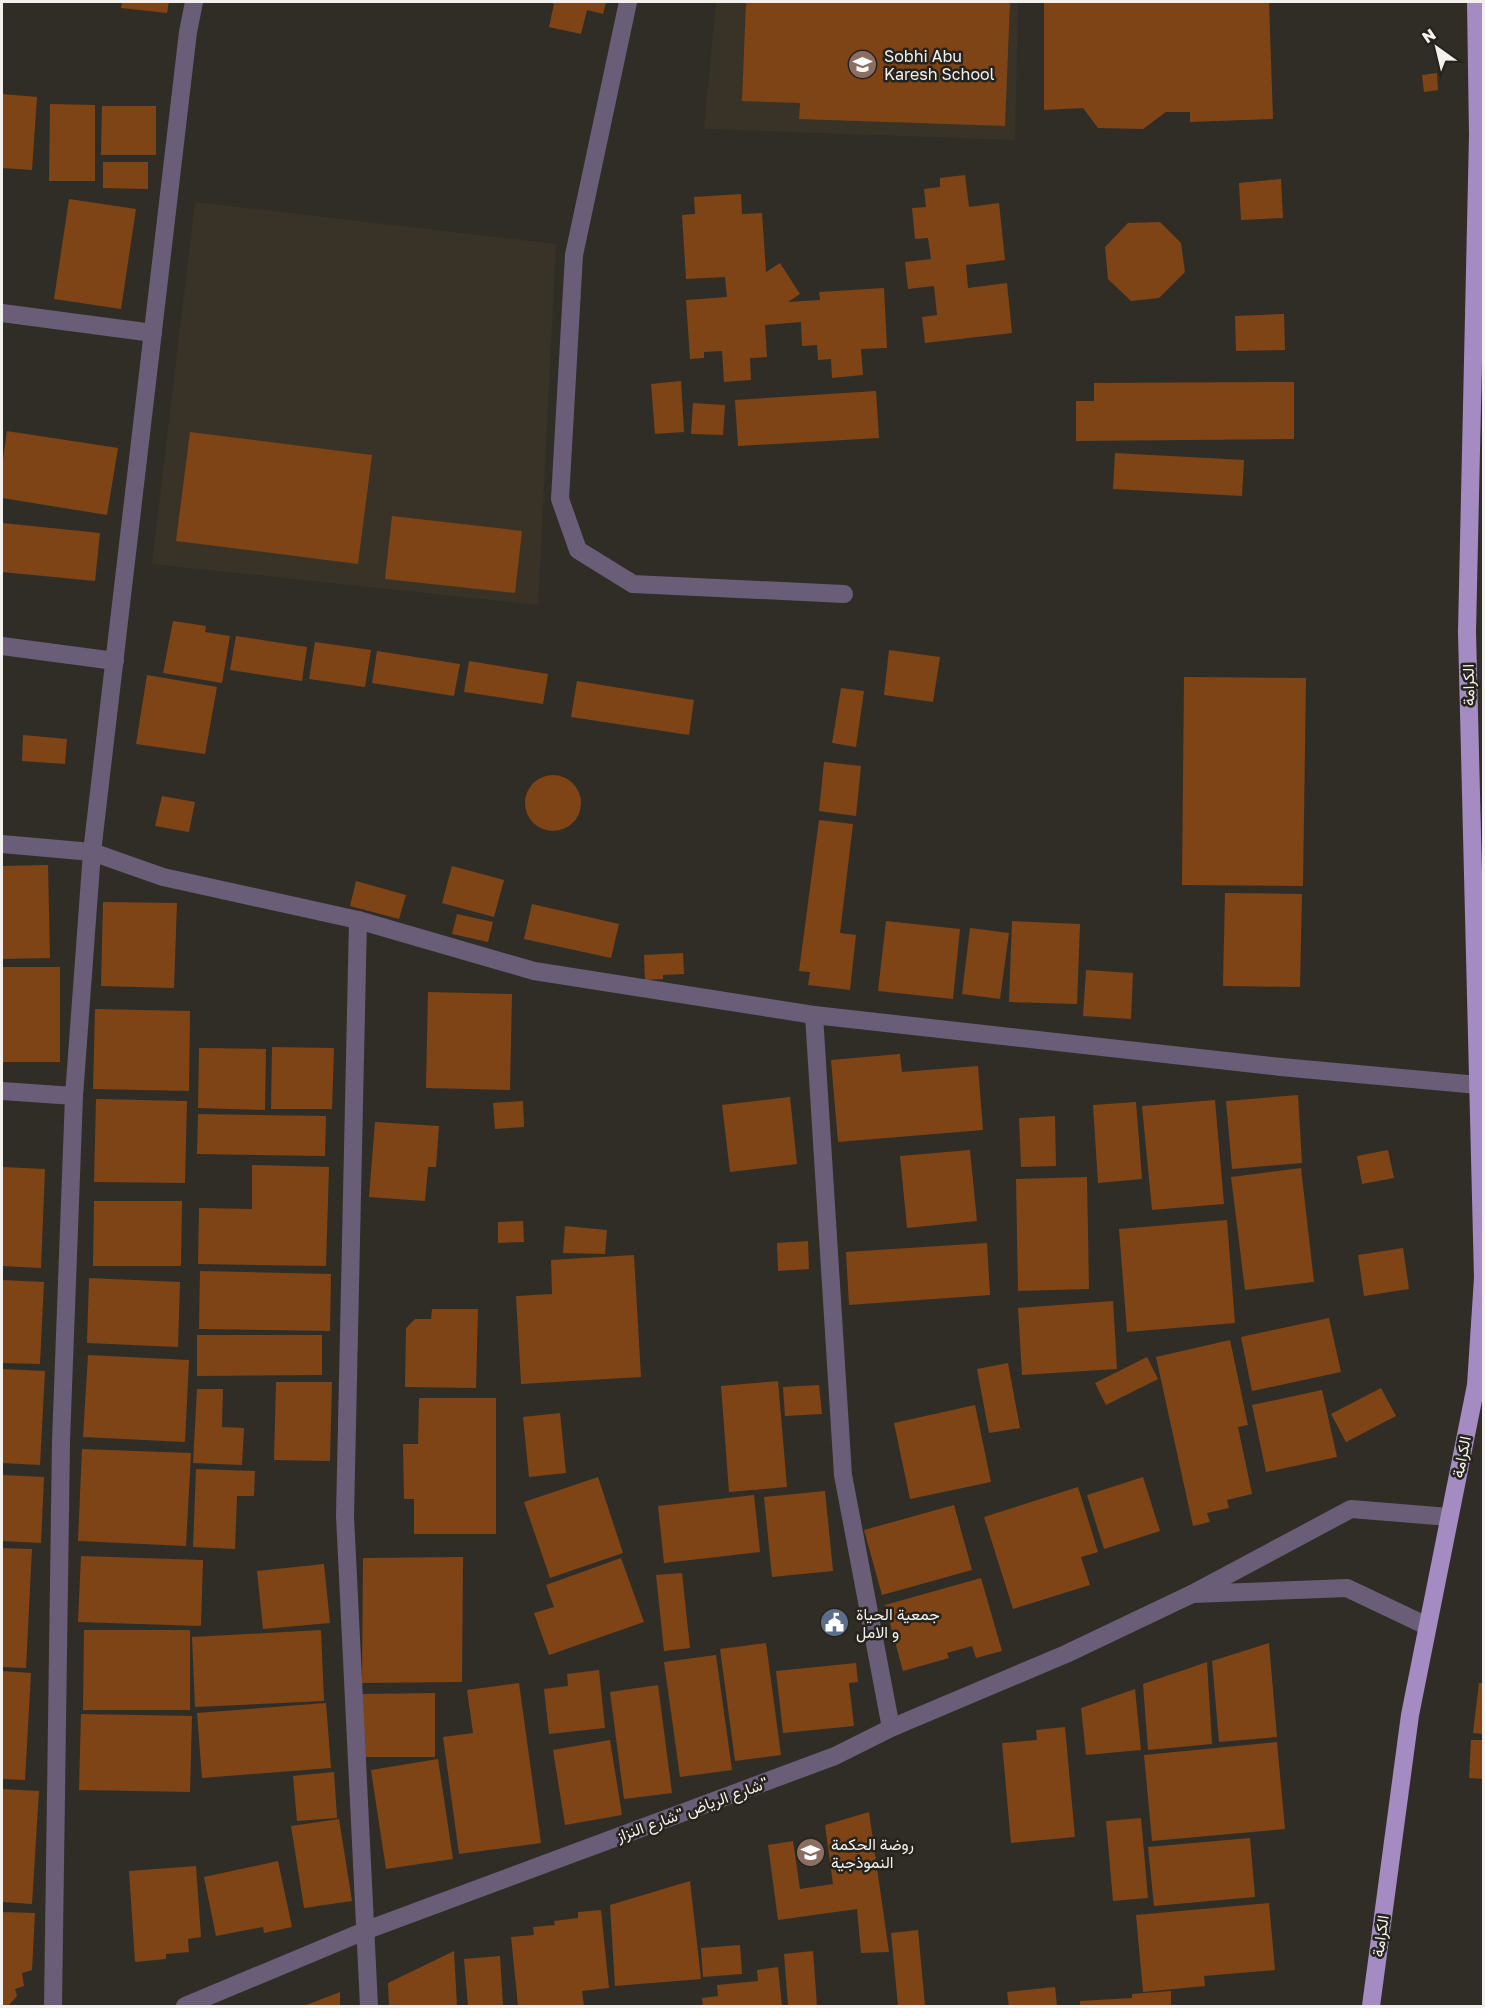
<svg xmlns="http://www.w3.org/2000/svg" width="1485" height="2008" font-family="'Golos Text',Vazirmatn,sans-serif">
<rect width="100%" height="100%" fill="#302d27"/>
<g fill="#393327">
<path d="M716,2H1018L1015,140L704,129Z"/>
<path d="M195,202L556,244L538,605L152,564Z"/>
</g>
<g fill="#7e4416">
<path d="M122,2H169L167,13L121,8Z"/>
<path d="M549,2H606L603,14L587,10L581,34L549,27L554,4Z"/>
<path d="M746,2H1010L1005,126L799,119L800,103L742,101Z"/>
<path d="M1044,2H1269L1273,119L1190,122V112H1166L1143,129L1098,128L1083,108L1044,110Z"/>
<path d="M1437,73L1438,90L1424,92L1422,75Z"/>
<path d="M2,94L37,97L32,170L2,168Z"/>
<path d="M50,104L95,105V181H49Z"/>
<path d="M102,106H156V155H101Z"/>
<path d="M103,162H148V189L103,188Z"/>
<path d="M965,175L969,207L999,203L1005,260L966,265L968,288L1007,283L1012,333L925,343L922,317L937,315L934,286L908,289L905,262L931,259L928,238L915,239L912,208L926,207L924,189L940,187V178Z"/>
<path d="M1281,179L1283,218L1241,220L1239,183Z"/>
<path d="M741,194L742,214L762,213L766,272L780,263L800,294L788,302L820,300L819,292L884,288L887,348L861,349L863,375L832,378L831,359L818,360L817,345L802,346L801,322L765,325L767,357L750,358L751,380L724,382L722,351L704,352V358L690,359L686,300L727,297L725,277L686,279L682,215L695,214L694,197Z"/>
<path d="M69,199L136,209L121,309L54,299Z"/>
<path d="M1160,222L1181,243L1185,272L1159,298L1131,301L1108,279L1105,247L1128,223Z"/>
<path d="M1284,314L1285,350L1236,351L1235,316Z"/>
<path d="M681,381L684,432L655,434L651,384Z"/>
<path d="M1294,382V439L1076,441V401H1094V383Z"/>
<path d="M876,391L879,438L738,446L735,400Z"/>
<path d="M693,403L725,405L723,435L691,434Z"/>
<path d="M7,431L118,448L107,515L2,498V467Z"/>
<path d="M190,432L372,455L358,564L176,541Z"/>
<path d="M1115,453L1244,460L1242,496L1113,489Z"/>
<path d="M392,516L522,531L515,593L385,579Z"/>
<path d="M2,523L100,533L95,581L2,572Z"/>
<path d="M173,621L206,626L205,632L230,636L222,683L163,673Z"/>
<path d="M236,636L307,647L302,681L230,670Z"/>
<path d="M315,642L371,650L365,687L309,679Z"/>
<path d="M889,650L940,657L933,702L884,695Z"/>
<path d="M377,651L460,664L454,696L372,683Z"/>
<path d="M469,661L548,674L543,704L464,692Z"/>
<path d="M147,675L217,687L205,754L136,744Z"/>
<path d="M1184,677L1306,678L1303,886L1182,885Z"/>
<path d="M577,681L694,700L689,735L571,717Z"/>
<path d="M841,688L864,691L856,747L832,743Z"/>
<path d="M23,735L67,739L65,764L22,761Z"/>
<path d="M824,762L861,766L856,816L819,811Z"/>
<circle cx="553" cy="803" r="28"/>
<path d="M162,796L195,802L189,832L155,826Z"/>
<path d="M819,820L853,824L840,933L856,935L850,990L808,985L810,972L799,971Z"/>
<path d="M48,865L50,958L2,959V866Z"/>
<path d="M452,866L504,880L494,917L442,903Z"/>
<path d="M356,881L406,895L399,919L350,906Z"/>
<path d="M1225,893L1302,894L1300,987L1223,986Z"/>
<path d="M103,902L177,903L174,988L101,986Z"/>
<path d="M532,904L619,924L611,958L524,939Z"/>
<path d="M457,914L493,922L488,942L452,934Z"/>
<path d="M886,921L960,929L953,999L878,991Z"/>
<path d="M1012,921L1080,924L1077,1004L1009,1002Z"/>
<path d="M970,928L1009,933L1000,999L962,994Z"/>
<path d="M683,953L684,974L663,975V979L645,980L644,955Z"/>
<rect x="2" y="967" width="58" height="95"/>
<path d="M1086,970L1133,973L1131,1019L1083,1016Z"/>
<path d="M428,992L512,994L510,1090L426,1088Z"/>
<path d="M95,1009L190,1011L189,1091L93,1089Z"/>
<path d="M272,1047L334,1048L332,1109H271Z"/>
<path d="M199,1048L266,1049L265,1110L198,1108Z"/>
<path d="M900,1054L902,1072L978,1066L983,1130L838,1142L831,1060Z"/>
<path d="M1298,1095L1302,1163L1232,1169L1226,1101Z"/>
<path d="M790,1097L797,1164L730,1172L722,1105Z"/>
<path d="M96,1099L187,1101L185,1183L94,1182Z"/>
<path d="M1215,1100L1224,1204L1152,1210L1142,1106Z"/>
<path d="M523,1101L524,1127L495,1129L493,1103Z"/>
<path d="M1136,1102L1142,1179L1098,1183L1093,1105Z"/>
<path d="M198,1114L326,1116L325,1156L197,1154Z"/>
<path d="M1055,1116L1056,1166L1021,1167L1019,1118Z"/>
<path d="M375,1122L439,1126L436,1167H428L425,1201L369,1197Z"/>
<path d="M970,1150L977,1221L907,1228L900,1156Z"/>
<path d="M1388,1150L1394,1178L1362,1184L1357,1156Z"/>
<path d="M252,1165L329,1167L326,1266L198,1264L199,1208L252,1209Z"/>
<path d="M2,1167L45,1169L41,1268L2,1266Z"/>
<path d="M1301,1168L1314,1282L1245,1290L1231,1177Z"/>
<path d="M1087,1177L1089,1289L1018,1291L1016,1179Z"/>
<path d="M94,1201H182L181,1266H93Z"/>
<path d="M1227,1220L1235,1323L1127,1332L1119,1229Z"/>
<path d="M523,1221L524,1242L498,1243V1222Z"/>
<path d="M565,1226L607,1230L605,1254L563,1253Z"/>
<path d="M808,1241L809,1269L778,1271L777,1243Z"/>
<path d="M987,1243L990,1295L849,1305L846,1252Z"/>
<path d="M1403,1248L1409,1289L1364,1296L1358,1255Z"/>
<path d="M634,1255L641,1377L521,1384L516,1296L552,1294L551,1260Z"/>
<path d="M200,1271L331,1274L330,1331L199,1329Z"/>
<path d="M89,1278L180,1282L178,1347L87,1343Z"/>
<path d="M2,1280L44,1282L40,1364L2,1363Z"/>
<path d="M1113,1301L1117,1369L1022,1375L1018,1308Z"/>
<path d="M432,1309H478L476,1388L405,1387L406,1328L415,1319H431Z"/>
<path d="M1329,1318L1341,1372L1252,1391L1241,1337Z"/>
<path d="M197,1335H322V1375L197,1376Z"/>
<path d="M1230,1340L1248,1425L1238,1427L1252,1494L1227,1500L1229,1508L1207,1513L1210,1522L1193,1526L1156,1357Z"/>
<path d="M88,1355L189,1360L185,1442L83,1437Z"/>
<path d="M1147,1357L1158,1379L1106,1405L1095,1383Z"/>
<path d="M1008,1363L1020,1428L989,1433L977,1369Z"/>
<path d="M2,1369L45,1371L40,1465L2,1463Z"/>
<path d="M778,1381L787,1487L729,1492L721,1386Z"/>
<path d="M276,1382H332L330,1461L274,1460Z"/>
<path d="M819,1385L822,1414L785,1416L783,1387Z"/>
<path d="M1381,1388L1396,1416L1346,1442L1331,1414Z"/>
<path d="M197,1389H223L222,1427L244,1428L242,1465L193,1463Z"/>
<path d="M1322,1390L1337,1457L1266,1472L1252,1405Z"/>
<path d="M419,1398H496V1534H414V1499H404L403,1444H418Z"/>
<path d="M975,1405L991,1482L910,1499L894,1423Z"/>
<path d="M560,1413L566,1473L529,1477L523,1417Z"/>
<path d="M82,1449L191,1453L186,1546L78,1541Z"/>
<path d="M196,1469L255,1471L254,1496H237L235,1549L193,1547Z"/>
<path d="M2,1475L44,1477L41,1543L2,1541Z"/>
<path d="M598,1477L623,1553L550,1578L524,1502Z"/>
<path d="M1143,1477L1160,1531L1104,1549L1087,1495Z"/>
<path d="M1078,1487L1098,1552L1081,1557L1090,1585L1013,1609L984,1517Z"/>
<path d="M825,1491L833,1571L772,1577L764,1497Z"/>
<path d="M754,1495L760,1552L664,1563L658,1506Z"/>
<path d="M954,1505L972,1570L882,1595L864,1530Z"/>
<path d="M2,1548L32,1549L26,1668L2,1667Z"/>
<path d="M81,1556L203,1560L201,1626L78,1622Z"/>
<path d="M463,1557L462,1682L362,1683L363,1558Z"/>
<path d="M621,1558L644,1622L549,1655L534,1613L554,1607L546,1585Z"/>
<path d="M324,1564L330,1623L263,1629L257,1571Z"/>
<path d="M682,1573L690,1648L664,1651L656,1575Z"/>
<path d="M981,1578L1002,1651L976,1658L972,1646L947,1653L949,1658L903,1671L885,1605Z"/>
<path d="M84,1630H190V1710H83Z"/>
<path d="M321,1630L324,1701L195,1707L192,1637Z"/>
<path d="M766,1643L781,1755L735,1761L720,1649Z"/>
<path d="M1269,1643L1277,1737L1219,1742L1212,1661Z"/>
<path d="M716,1655L732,1770L680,1777L664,1662Z"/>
<path d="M1207,1662L1212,1744L1148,1750L1143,1684Z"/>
<path d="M856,1663L858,1682L849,1683L854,1726L783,1733L776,1671Z"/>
<path d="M599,1670L605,1728L549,1734L544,1689L568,1686L567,1674Z"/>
<path d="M2,1671L31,1673L25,1780L2,1779Z"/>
<path d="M519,1683L541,1843L459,1854L443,1737L473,1733L467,1690Z"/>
<path d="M1479,1683H1484V1734L1473,1733Z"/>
<path d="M658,1685L672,1793L624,1799L610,1692Z"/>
<path d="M1135,1689L1141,1750L1086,1755L1081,1708Z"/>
<path d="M435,1693V1757H361V1694Z"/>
<path d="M326,1703L331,1768L202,1778L197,1713Z"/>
<path d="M81,1714L192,1716L190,1792L79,1790Z"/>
<path d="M1065,1727L1075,1837L1011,1843L1002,1743L1037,1740L1036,1730Z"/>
<path d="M610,1740L622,1815L565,1825L553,1750Z"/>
<path d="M1471,1740H1484V1779L1469,1778Z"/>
<path d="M1277,1742L1285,1829L1152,1841L1144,1755Z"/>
<path d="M438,1759L453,1859L386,1869L371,1770Z"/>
<path d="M334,1772L337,1818L297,1821L293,1776Z"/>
<path d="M2,1789L39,1791L32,1904L2,1902Z"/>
<path d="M869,1812L889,1952L861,1953L857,1909L778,1920L768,1845L793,1841L800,1889L833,1884L825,1825Z"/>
<path d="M1141,1818L1148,1898L1113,1901L1106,1821Z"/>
<path d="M339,1819L352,1901L304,1908L291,1826Z"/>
<path d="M1250,1838L1255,1897L1154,1906L1148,1847Z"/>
<path d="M278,1861L292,1927L264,1933L263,1927L216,1936L204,1877Z"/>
<path d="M196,1866L201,1937L188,1939L189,1952L166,1954V1959L135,1962L129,1871Z"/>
<path d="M690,1881L701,1979L615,1986L610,1905Z"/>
<path d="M1269,1903L1275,1970L1204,1976L1205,1986L1143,1992L1136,1915Z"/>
<path d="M601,1910L609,1988L582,1991L584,2006H518L511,1937L534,1935L533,1927L555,1925L554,1921L578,1918V1912Z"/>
<path d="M2,1912L35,1913L32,1970L22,1973L24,1986L15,1989L17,1996L8,2006H2Z"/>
<path d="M918,1930L925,2006H898L891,1933Z"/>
<path d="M740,1945L742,1974L703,1977L701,1948Z"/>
<path d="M454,1951L457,2006H389L388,1983Z"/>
<path d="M813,1951L817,2006H788L784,1954Z"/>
<path d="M500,1956L503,2006H468L464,1959Z"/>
<path d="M778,1967L782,2006H703L702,1998L718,1996L717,1985L758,1981L757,1970Z"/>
<path d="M1055,1987L1057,2006H1009L1007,1992Z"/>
<path d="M1171,1991V2006H1080V2001L1132,1998V1994Z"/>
<path d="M340,1992V2006H304Z"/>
</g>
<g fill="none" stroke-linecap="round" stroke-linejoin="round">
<g stroke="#695d78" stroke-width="18">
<path d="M628,2L574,255L560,499L578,550L633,584L844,594"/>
<path d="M2,313L153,333"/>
<path d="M2,646L115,661"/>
<path d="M2,844L92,852L163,877L358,920L534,971L814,1015L1281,1067L1478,1085"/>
<path d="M358,920L345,1516L369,2006"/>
<path d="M814,1015L843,1475L891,1728"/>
<path d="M2,1091L74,1096"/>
<path d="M1427,1626L1347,1588L1192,1594L1351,1509L1449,1517"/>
<path d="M53,2006L61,1441L74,1096L92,852L188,32L194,2"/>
<path d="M185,2006L367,1930L835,1756L891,1728L1066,1654L1192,1594"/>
</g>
<path stroke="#a48cc3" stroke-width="18" d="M1371,2006L1410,1715L1476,1385L1483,1278L1467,632L1478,135L1476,2"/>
</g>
<defs>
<symbol id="school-disc" viewBox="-11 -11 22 22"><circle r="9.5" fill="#8d6e63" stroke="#26231d"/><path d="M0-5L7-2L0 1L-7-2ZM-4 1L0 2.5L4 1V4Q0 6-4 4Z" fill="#fff"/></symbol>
<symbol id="civic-disc" viewBox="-11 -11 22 22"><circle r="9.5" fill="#5c6f8a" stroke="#26231d"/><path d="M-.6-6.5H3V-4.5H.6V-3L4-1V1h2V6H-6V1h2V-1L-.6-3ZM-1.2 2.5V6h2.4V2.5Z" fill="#fff"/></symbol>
</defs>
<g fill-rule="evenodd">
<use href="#school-disc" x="846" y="48" width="33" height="33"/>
<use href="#civic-disc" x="818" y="1606" width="33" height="33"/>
<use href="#school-disc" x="794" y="1836" width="33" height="33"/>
</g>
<g text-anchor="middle" stroke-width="5" stroke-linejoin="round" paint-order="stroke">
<g font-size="16" fill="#f3f1ed" stroke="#26231d" text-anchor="start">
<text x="884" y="62">Sobhi Abu<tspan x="884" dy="18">Karesh School</tspan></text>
<text x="856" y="1620">جمعية الحياة<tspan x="856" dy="18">و الامل</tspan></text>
<text x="831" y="1850">روضة الحكمة<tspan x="831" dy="18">النموذجية</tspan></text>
</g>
<g font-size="16" fill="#f3f1ed" stroke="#26231d">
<text transform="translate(1468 685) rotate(-91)" y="6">الكرامة</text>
<text transform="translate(1461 1457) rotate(-79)" y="6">الكرامة</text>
<text transform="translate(692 1809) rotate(-20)" y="6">شارع الرياض "شارع النزاز"</text>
<text transform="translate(1380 1936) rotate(-82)" y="6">الكرامة</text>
</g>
</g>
<rect width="1485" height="2008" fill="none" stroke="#f3f1ed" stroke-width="6"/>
<g transform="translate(1437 48) rotate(326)" stroke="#26231d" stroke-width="4.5" paint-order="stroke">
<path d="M0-4.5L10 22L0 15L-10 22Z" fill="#f3f1ed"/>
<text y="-9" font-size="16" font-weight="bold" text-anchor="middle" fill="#f3f1ed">N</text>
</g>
</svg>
